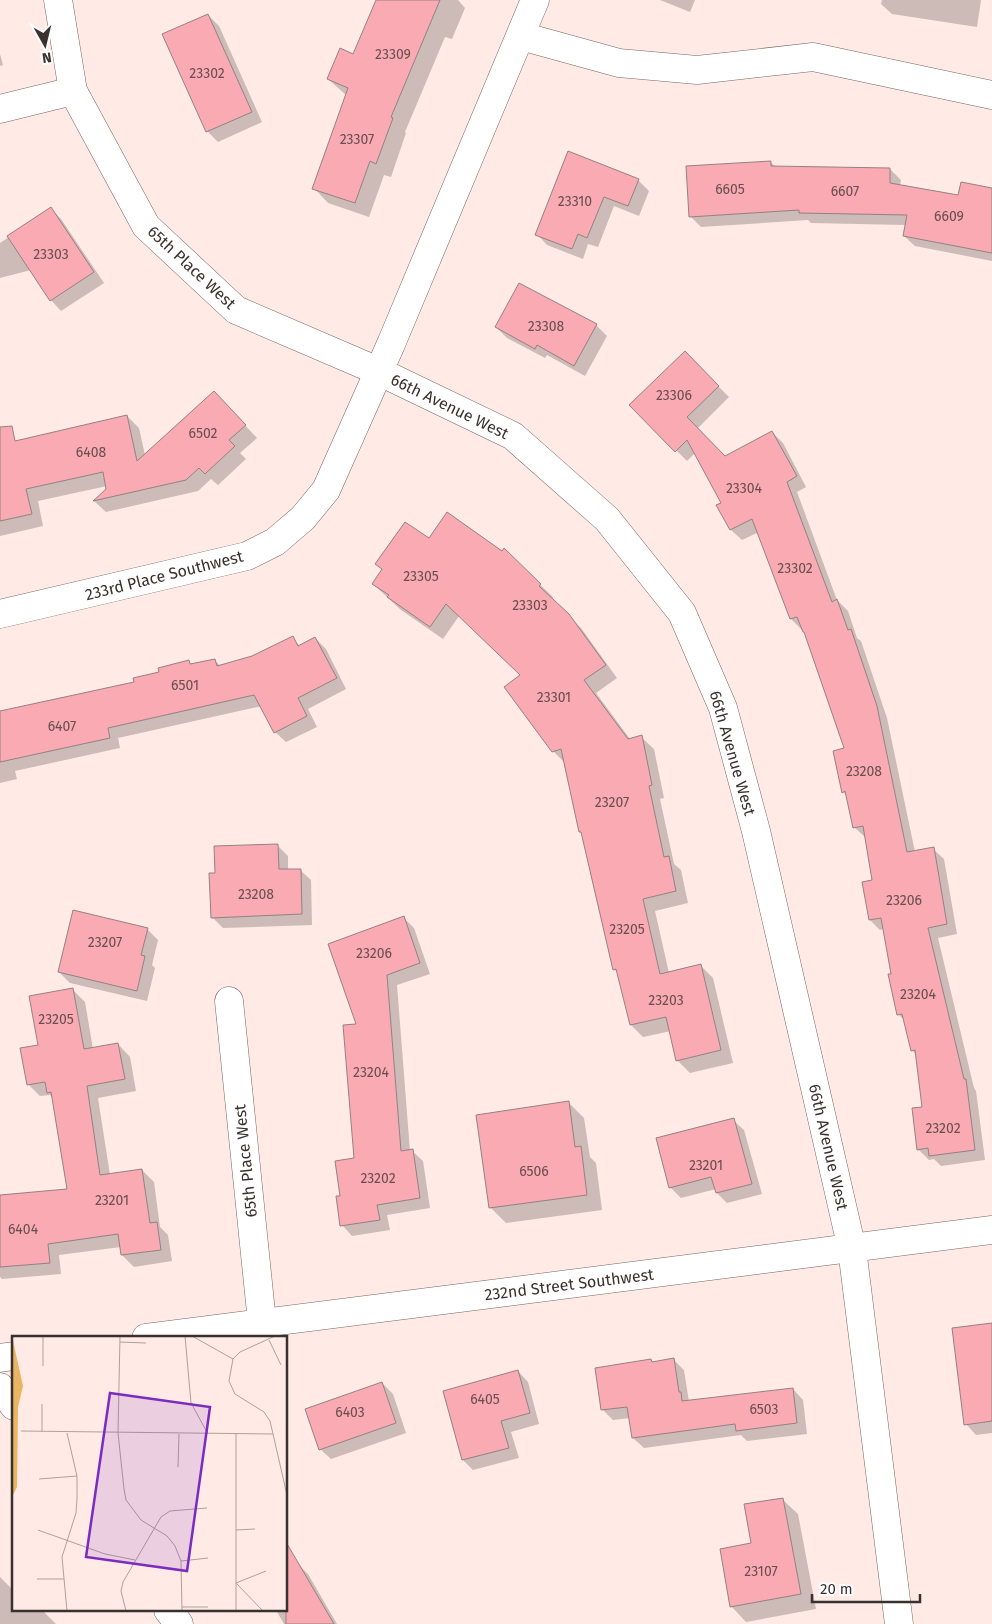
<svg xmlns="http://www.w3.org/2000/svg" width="992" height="1624" font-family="'Fira Sans',sans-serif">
<rect width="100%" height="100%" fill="#ffeae5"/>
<g fill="#0003">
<path d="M377,0H458L465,8L452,39L445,37L405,132L406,133L391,177L384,175L369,217L328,203L314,188L346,95L328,79L354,56Z"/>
<path d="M660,0H695L690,12Z"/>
<path d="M882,0H981L977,27L892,14L881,4Z"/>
<path d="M208,15L219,26L262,122L218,142L207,131Z"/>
<path d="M0,54L3,65L0,66Z"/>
<path d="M569,152L638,180L649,191L639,216L614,206L598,247L588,244L583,259L547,245L537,234Z"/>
<path d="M770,162L776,167L890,169L901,180L900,186L959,197L992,190V261L915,246L904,236L906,225L811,223L808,220L701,227L690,216Z"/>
<path d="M51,209L61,219L104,283L61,311L51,300L31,270L0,278V243Z"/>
<path d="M596,325L607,336L585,376L547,355L545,358L507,338L496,327Z"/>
<path d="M685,353L729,397L697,429L725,457L772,432L783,443L806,487L797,492L837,600L848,611L857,638L861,641L887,718L915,852L933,849L944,859L957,934L938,938L974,1088L976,1091L985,1160L941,1166L934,1159L929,1160L918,1149L924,1108L917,1056L912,1050L905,1021L899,1015L889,975H892L884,929L880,930L870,920L874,881L866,838L854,827L848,797L843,792L846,749L806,634L791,619L759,532L742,540L731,530L718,505L722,503L695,453L687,461L631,405Z"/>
<path d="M226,405L257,438L240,453L246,459L218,485L211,479L198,491L106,512L94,501L108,489L107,486L38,501L43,526L0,536V446L127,416L139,428L145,455Z"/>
<path d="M429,540L502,552L504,550L553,597L551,599L581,628L617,678L596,693L630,739L641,737L654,749L664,798L660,799L674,864L681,870L688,903L655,911L669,973L701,966L713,978L733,1063L690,1073L677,1060L671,1031L643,1037L631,1025L619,974L614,969L582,834L580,831L565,763L553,751L521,675L459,616L443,639L401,610L373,584L383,570L377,564Z"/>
<path d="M292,638L300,646L315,638L326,649L346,689L308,709L317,727L286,742L275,732L262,706L118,738L120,748L15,771L17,779L0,783V723L135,683L189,662L192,665L214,660L221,666L253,658Z"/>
<path d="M277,845L288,856V870H300L311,880L312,925L223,928L212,917L216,874Z"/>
<path d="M404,918L414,928L430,974L397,985L410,1151H412L423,1161L430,1208L387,1215L390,1230L352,1236L342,1225V1197L355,1159L358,1025Z"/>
<path d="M147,929L158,940L152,965L155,968L147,1001L70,983L59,972Z"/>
<path d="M73,990L85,1002L93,1049L118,1044L130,1057L136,1091L98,1098L110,1175L142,1170L154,1182L160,1227L168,1235L172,1261L134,1267L122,1255L121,1247L59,1255L61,1274L2,1279L0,1277V1196L68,1190L53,1098L50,1095L40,1096L28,1084L39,1046Z"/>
<path d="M569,1103L584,1118L590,1157L596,1163L602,1210L506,1223L491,1208Z"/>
<path d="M733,1120L744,1130L762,1194L727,1203L717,1193L716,1189L681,1198L670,1187Z"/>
<path d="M992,1325V1433L976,1435L966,1424Z"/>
<path d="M674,1360L684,1370L689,1402L793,1389L803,1400L807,1434L747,1441L741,1435L644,1448L633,1438L630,1418L613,1420L603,1410L597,1369L651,1361L653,1363Z"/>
<path d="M518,1371L528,1382L539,1424L511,1432L519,1458L473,1470L463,1460Z"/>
<path d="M382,1383L393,1394L406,1433L331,1459L320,1449Z"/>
<path d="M782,1499L798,1514L816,1609L746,1622L731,1606L752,1544Z"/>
<path d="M298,1564L308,1574L337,1624H284L276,1610H286Z"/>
<path d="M0,1577L14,1591V1610H42L56,1624H0Z"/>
</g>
<g fill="#f9aab2" stroke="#948183">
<path d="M376,0H440L391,117L393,118L376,164L370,161L355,203L312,189L348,88L327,79L340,48L353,54Z"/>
<path d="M208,14L252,112L206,132L162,34Z"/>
<path d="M568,151L639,179L628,206L604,197L587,238L578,234L572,249L535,235Z"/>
<path d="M771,161V166L890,168V183L958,195L961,182L992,188V253L903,236L907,215L799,213V210L689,217L686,166Z"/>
<path d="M51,207L94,272L50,301L7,236Z"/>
<path d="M519,283L597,324L574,366L537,345L535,349L495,327Z"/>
<path d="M685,351L719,386L687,417L725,456L772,431L797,476L787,482L832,602L837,599L848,630L851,629L877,706L907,852L934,847L947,924L928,928L964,1079H966L975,1150L929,1156L928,1148L917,1150L912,1108L922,1107L915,1050L911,1051L902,1014L897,1015L888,974H891L881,918L869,920L862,882L872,880L863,826L853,828L845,791L842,793L833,751L844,748L804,632H803L797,617L790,619L752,519L730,530L716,505L721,503L687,440L675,452L629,405Z"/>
<path d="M214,391L246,425L229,440L235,446L205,474L199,468L186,480L93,501L106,489L103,472L26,489L32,514L0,521V427L12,426L15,441L127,415L137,461Z"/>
<path d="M447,512L502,551L504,548L541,584L539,586L569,614L606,665L584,680L628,739L642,735L652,785L649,786L664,857L669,856L676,891L643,899L660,974L701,964L721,1050L676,1061L666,1017L630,1025L616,969L613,970L581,832H579L561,749L552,752L504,687L520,675L446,604L430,627L387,597L389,595L372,584L382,569L375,564L405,522L429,538Z"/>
<path d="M293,636L298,646L315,637L337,678L298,698L307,716L274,733L254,695L108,728L110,738L0,762V711L134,682L133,678L159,672L158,668L189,660L190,664L215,659L217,666L252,656Z"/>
<path d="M278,844L279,869H301L302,914L211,918L209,873H215L214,846Z"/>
<path d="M73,910L148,928L141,955L145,956L137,991L58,972Z"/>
<path d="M404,916L420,963L387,975L401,1151L413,1149L420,1198L377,1205L380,1220L340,1226L336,1196H340L335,1161L354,1158L343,1025L356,1024L328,944Z"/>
<path d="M73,988L84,1049L118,1043L125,1079L87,1086L100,1175L142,1169L150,1223L157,1222L161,1250L121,1255L118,1234L48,1244L50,1263L0,1267V1195L67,1189L51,1092L47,1093L45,1082L27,1085L20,1048L38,1045L29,996Z"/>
<path d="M569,1101L575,1147L581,1146L587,1195L489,1208L476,1115Z"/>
<path d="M734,1118L752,1184L716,1193L711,1177L669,1188L656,1138Z"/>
<path d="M992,1323V1421L964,1425L952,1328Z"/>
<path d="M674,1358L679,1392H681L682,1401L793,1388L797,1423L736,1431L735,1424L632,1438L627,1407L601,1410L595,1368L651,1359L652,1362Z"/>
<path d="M518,1370L530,1413L501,1421L509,1448L462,1460L443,1391Z"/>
<path d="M382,1382L396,1423L319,1450L305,1409Z"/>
<path d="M783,1498L801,1594L730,1607L720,1549L751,1543L744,1504Z"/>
<path d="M286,1542L334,1624H286Z"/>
</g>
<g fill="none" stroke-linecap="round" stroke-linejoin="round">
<defs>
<g id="street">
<path d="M521,36L619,63L697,70L813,57L992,95"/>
<path d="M0,109L73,91"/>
<path d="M0,614L247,556L275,542L303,518L326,490L391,344L535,0"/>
<path d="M229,1001L262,1322"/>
<path d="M146,1338L992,1230"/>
<path d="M0,1358L14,1356"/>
<path d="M0,1387L14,1406"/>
<path d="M168,1610L179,1624"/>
</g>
<path id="secondary" d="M58,0L73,91L146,226L236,310L378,371L513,436L607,519L682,613L723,708L756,831L852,1249L899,1624"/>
</defs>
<use href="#street" stroke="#776561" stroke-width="29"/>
<use href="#secondary" stroke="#776561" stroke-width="29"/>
<use href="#street" stroke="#fff" stroke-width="28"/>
<use href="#secondary" stroke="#fff" stroke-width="28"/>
</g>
<g text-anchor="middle" stroke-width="4" stroke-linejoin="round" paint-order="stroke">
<g font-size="14" fill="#694f50">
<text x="393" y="59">23309</text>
<text x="207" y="78">23302</text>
<text x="357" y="144">23307</text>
<text x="730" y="194">6605</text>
<text x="845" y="196">6607</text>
<text x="575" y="206">23310</text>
<text x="949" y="221">6609</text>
<text x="51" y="259">23303</text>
<text x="546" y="331">23308</text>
<text x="674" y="400">23306</text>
<text x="203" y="438">6502</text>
<text x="91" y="457">6408</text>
<text x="744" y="493">23304</text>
<text x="795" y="573">23302</text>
<text x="421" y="581">23305</text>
<text x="530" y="610">23303</text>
<text x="185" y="690">6501</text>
<text x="554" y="702">23301</text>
<text x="62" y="731">6407</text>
<text x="864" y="776">23208</text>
<text x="612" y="807">23207</text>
<text x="256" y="899">23208</text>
<text x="904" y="905">23206</text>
<text x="627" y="934">23205</text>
<text x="105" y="947">23207</text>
<text x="374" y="958">23206</text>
<text x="918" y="999">23204</text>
<text x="666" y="1005">23203</text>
<text x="56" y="1024">23205</text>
<text x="371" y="1077">23204</text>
<text x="943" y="1133">23202</text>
<text x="706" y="1170">23201</text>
<text x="534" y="1176">6506</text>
<text x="378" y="1183">23202</text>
<text x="112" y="1205">23201</text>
<text x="23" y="1234">6404</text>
<text x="485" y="1404">6405</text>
<text x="764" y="1414">6503</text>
<text x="350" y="1417">6403</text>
<text x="761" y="1576">23107</text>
</g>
<g font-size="16" fill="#39312f" stroke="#fdfdfd">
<text transform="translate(192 267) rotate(43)" y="6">65th Place West</text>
<text transform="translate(450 406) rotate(26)" y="6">66th Avenue West</text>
<text transform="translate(164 575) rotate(-14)" y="6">233rd Place Southwest</text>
<text transform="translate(733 753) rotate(74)" y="6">66th Avenue West</text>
<text transform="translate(829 1147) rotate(77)" y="6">66th Avenue West</text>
<text transform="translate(245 1161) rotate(-96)" y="6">65th Place West</text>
<text transform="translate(569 1284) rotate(-7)" y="6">232nd Street Southwest</text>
</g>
</g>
<g transform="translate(12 1336)">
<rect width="275" height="275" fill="#ffeae5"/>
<path d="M0,0L11,50L6,71L5,151L0,161Z" fill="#eab563"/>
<path fill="none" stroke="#b0a09c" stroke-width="1" d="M108,0L106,97L112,153L114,164L129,184L155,200L163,210L169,225L170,275M173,0L179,67L196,98M180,0L221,23M263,0L228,16L221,23L217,45L223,58L252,76L258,85L275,159M257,4L269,29M108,6L134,7M31,30V0M9,95L261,98M30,96V68M55,97L65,140V163L64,177L50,221L55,275M224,98V275M166,131L167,98M27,143L65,140M26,194L93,218L123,224M224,194L243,193M169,225L196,222M25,243H52M224,247L251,275M224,247L254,235M170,271H196M114,275L109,255L111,246L149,181L158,175L195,172"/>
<path fill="#7b2cbf" fill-opacity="0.15" stroke="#7b2cbf" stroke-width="2.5" d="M98,57L198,71L175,235L74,221Z"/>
<rect width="275" height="275" fill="none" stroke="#39312f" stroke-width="2.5"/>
</g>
<g transform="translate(45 45) rotate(172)" stroke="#fdfdfd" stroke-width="4" paint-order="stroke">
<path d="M0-4L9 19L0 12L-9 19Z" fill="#39312f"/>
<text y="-8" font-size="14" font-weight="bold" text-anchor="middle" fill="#39312f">N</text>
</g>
<path d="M812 1594v8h108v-8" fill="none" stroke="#39312f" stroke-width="2.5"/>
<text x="820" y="1594" font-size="15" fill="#39312f" stroke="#fdfdfd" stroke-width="4" paint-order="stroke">20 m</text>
</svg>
